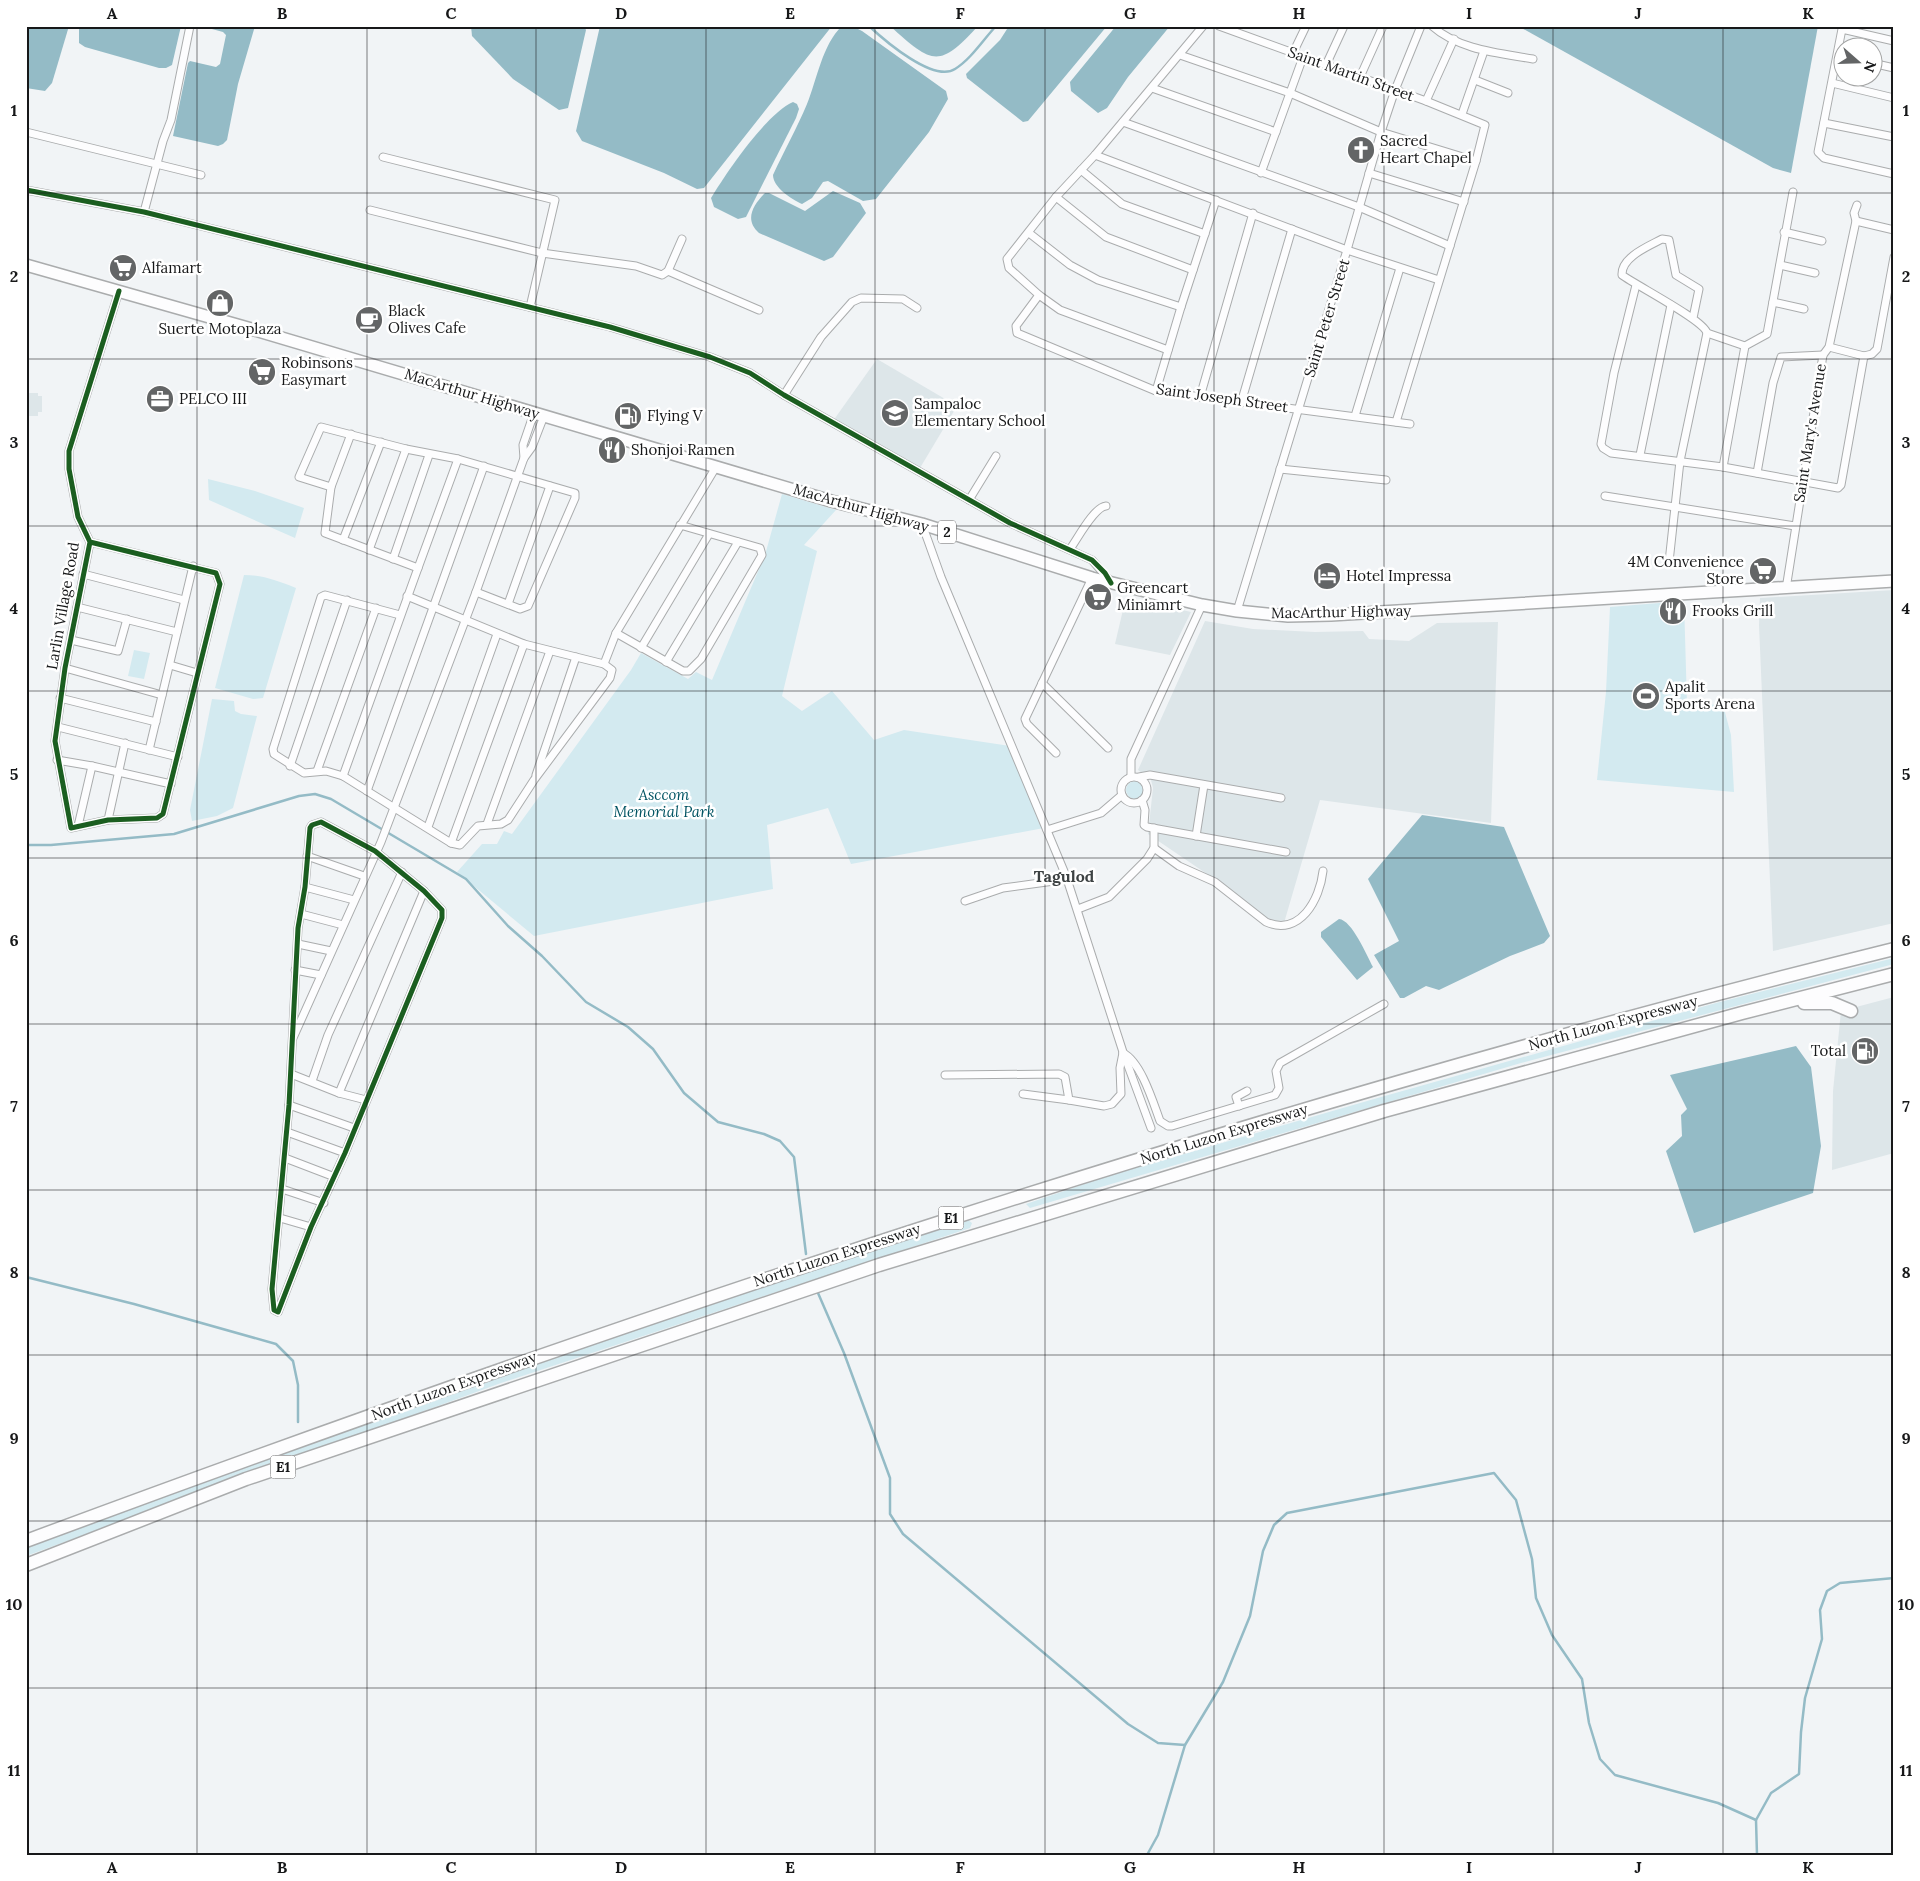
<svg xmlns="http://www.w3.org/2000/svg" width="1920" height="1881" font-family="Lora,serif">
<rect width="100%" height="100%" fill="#f1f4f6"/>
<g fill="#dde6e9">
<path d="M877,359L957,406L920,468L833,421Z"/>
<path d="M26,393H38V396H42V412H38V416H26Z"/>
<path d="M1894,590V923L1773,951L1759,625L1760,598Z"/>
<path d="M1126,597L1191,612L1170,655L1115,644Z"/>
<path d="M1205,621L1253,629L1315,632L1363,631L1369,639L1409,641L1437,623L1498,622L1491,823L1320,800L1284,923L1272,922L1235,893L1148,834L1153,788L1151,780L1138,770Z"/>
<path d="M1894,997V1153L1832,1170L1833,1091L1841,1011Z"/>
</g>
<g fill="#d3eaf0">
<path d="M208,479L255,491L304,508L295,538L209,500Z"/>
<path d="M782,494L836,510L804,545L817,551L782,696L802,711L832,691L874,740L904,730L1010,746L1044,828L851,864L828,808L767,825L773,889L534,936L457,872L482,844H497L504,831L512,834L631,670L641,653L688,679L696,672L712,680L765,555Z"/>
<path d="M244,575C263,575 278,581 296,588L263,698L253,699L215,688Z"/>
<path d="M1684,601L1687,704L1723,705L1731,735L1734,792L1597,780L1606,692L1610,607Z"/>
<path d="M134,650L150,653L144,679L128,676Z"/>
<path d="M212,699L234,701L235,711L241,714L257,716L233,808L217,816L192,821L190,810Z"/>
<circle cx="1135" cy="790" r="9"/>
<path d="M1894,958V964L1521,1063L1030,1208L1026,1204L1111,1175L1374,1099L1716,1003Z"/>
<path d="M968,1220L972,1223L970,1228L501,1383L26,1556V1548C338,1432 651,1321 968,1220Z"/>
</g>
<g fill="#94bbc6">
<path d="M26,26H69L52,83L45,91L26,88Z"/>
<path d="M79,26H181L172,65L166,68H159L85,47L79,43Z"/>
<path d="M201,26H255L238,84L227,140L223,144L218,146L173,136L188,63L190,61L216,67L220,64L226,35L223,32Z"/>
<path d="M471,26H584L586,30L568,108L559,110L513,79L472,36Z"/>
<path d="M600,26H832L704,188L697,189L664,173L582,141L576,131Z"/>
<path d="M842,26H852L862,31L946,91L948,99L929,132L876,199L863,201L828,181L823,182L812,198L802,204C791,199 773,187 773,175C784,151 797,128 807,104C817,80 822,45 842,26Z"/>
<path d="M890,26H978C939,69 932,64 890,26Z"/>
<path d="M1009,26H1107L1028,121L1023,122L967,78L966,74L1000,40Z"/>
<path d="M1116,26H1170L1128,77L1107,108L1098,113L1071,91L1070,82Z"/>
<path d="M1518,26H1818L1791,173L1773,168Z"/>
<path d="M793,102L797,104L799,109L796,118L746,217L738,219L714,207L711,198C726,173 766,114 793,102Z"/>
<path d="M833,191L860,203L866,213L833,257L824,261L759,233C744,220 753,205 765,193H769L805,211Z"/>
<path d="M1422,815L1504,827L1550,936L1544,943L1510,956L1439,990L1426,986L1404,998H1400L1374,955L1399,941L1368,879Z"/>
<path d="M1339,919C1352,920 1367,956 1373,967L1357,980L1321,937V932Z"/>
<path d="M1796,1046L1811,1067L1821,1146L1813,1193L1694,1233L1666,1151L1682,1136L1681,1115L1687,1109L1670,1075Z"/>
</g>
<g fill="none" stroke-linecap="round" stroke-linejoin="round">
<g stroke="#94bbc6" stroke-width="2.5">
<path d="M869,26C885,41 934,83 955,69C971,59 983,40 996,26"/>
<path d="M26,845H51L174,834L299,796L315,794L331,799L466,879L508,926L542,956L586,1002L628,1027L653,1049L684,1093L718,1122L764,1134L780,1141L794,1157L806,1254"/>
<path d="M26,1277L134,1304L276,1344L293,1361L298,1385V1422"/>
<path d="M818,1293L844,1353L890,1478V1514L903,1534L1128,1724L1158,1743L1185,1745"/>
<path d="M1147,1855L1158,1835L1185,1745L1223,1682L1250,1616L1263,1551L1274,1525L1287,1513L1494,1473L1516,1500L1532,1559L1536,1598L1552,1635L1582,1679L1589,1723L1600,1759L1615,1775L1718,1803L1756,1820"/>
<path d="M1757,1855L1756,1820L1771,1793L1799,1774L1801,1732L1805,1698L1822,1639L1820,1610L1827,1591L1840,1583L1894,1578"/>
</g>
<defs>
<g id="minor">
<path d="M1219,26L1426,101L1485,125L1476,161L1396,422"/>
<path d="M1432,26C1459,50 1499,53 1533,59"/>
<path d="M1894,41L1842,29L1818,152L1824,158L1894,174"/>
<path d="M1293,53L1306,26"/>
<path d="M1180,55L1290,93L1381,132L1476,161"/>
<path d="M1872,63L1894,68"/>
<path d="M1326,65L1344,26"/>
<path d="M1360,77L1383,26"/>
<path d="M1475,80L1508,93"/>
<path d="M1832,83L1894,98"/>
<path d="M1152,88L1276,132"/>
<path d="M1426,101L1454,39"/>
<path d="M1462,114L1484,51"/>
<path d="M1123,122L1359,207L1450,246"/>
<path d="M1824,123L1894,137"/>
<path d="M26,132L201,175"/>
<path d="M1095,155L1347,250L1439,280"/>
<path d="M383,157L555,200L530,307"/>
<path d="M1081,170L1122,204L1205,234"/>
<path d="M1261,173L1303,57"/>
<path d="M1369,173L1464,202"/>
<path d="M26,190L144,212L610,327L710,357L750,373L784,395L1010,523L1092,560L1111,582"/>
<path d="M1056,197L1106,237L1193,270"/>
<path d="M370,210L542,253L636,266L662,275L668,271L682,239"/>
<path d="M144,212L163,141L171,120L190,26"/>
<path d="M1856,221L1894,230"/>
<path d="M1784,232L1822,241"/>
<path d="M1029,233L1070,265L1098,280L1181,307"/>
<path d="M1780,265L1815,273"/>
<path d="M668,271L759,310"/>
<path d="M1636,285L1614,373L1601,444L1603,448L1611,453L1723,467L1838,488L1841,485L1864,356L1872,354L1877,349L1894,257"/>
<path d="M1039,295L1016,326L1017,333L1156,391L1410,424"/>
<path d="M1773,302L1804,309"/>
<path d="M1693,318L1699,289L1676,275L1669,240L1662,239C1649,246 1621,257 1622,275C1637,286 1704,320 1707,333L1745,346"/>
<path d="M1829,347L1864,356"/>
<path d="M1168,350L1060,310L1039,295L1009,268L1007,259L1056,197L1095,155L1203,26"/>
<path d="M1156,391L1181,307L1216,200"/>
<path d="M784,395L821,337L852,302L861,298L903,299L917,308"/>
<path d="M1200,397L1253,213"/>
<path d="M1241,403L1292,229"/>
<path d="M1355,416L1400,268"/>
<path d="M1640,455L1671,305"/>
<path d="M524,458L523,445L534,413"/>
<path d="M1723,467L1745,346L1767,334L1793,192"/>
<path d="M1280,469L1386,480"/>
<path d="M1757,473L1773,383L1781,357L1823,355"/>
<path d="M331,487L351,434"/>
<path d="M1605,496L1795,526"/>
<path d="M969,500L996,456"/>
<path d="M922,524L941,577L1066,876L1123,1052L1151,1128"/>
<path d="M343,540L381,442"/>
<path d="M90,542L216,573L220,584L163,814L157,818L108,820L71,828L55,741L65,668L90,542L78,517L69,469V451L119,291"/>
<path d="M1070,549C1078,538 1094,507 1106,506"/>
<path d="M369,550L406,449"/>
<path d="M393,559L429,455"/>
<path d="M1669,562L1680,461L1707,333"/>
<path d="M418,568L458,459"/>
<path d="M83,574L184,600"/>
<path d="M1786,589L1823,355L1829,347L1856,221L1854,213L1857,205"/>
<path d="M508,604L550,486"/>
<path d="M77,607L177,632"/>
<path d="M1237,611L1347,250L1381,132L1395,90L1421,26"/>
<path d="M400,615L325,595L321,597L273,749L274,754L304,773L326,771L343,776L451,843L460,845L478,826L501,824L508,820L534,780L610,678L612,670L604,664L524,644L407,596"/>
<path d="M616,633L683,671H689L701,659L762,555L760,548L680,525"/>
<path d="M71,640L118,651L127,619"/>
<path d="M641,648L709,534"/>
<path d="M666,662L738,542"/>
<path d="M604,664L616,633L716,467"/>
<path d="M170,665L197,673"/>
<path d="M65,668L162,695"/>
<path d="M1042,683L1108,748"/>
<path d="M60,698L156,722"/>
<path d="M58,727L178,757"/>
<path d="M149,750L193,566"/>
<path d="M1056,753L1027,724L1025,719L1092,578"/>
<path d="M57,760L92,766L171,784"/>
<path d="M290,766L347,600"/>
<path d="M317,771L376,608"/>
<path d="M536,775L576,657"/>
<path d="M343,776L418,568L325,533L331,487L299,477L321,427L406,449L458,459L575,493V498L528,606L520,609L476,592"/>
<circle cx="1134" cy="790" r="13"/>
<path d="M1131,777V759L1202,605"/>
<path d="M1139,777L1150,775L1281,798"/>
<path d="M367,791L484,466"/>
<path d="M1142,800L1145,810L1144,825L1147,827L1286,852"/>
<path d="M108,820L125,743"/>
<path d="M321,822L375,851L424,891L442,910V918L345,1153L311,1227L278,1312L274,1310L272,1289L289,1105L298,928L305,887L310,828L312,825Z"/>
<path d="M487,824L550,651"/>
<path d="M78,826L92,766"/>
<path d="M428,827L497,634"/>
<path d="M1047,830L1101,813L1122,795"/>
<path d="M1196,836L1204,785"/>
<path d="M451,843L524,644"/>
<path d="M1154,848L1179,866L1215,882L1266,922C1300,937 1320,899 1323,871"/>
<path d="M307,856L364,876"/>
<path d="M305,887L354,900"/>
<path d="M965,901L1003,888L1054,881L1066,876"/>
<path d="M1078,909L1109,897L1147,859L1154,848V828"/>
<path d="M301,914L343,925"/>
<path d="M298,944L331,951"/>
<path d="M295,970L321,975"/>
<path d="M293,1038L381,842L476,592L524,458L532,447L544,416"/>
<path d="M1123,1053C1141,1062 1153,1102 1160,1121L1168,1126H1172L1275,1095L1279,1088L1276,1071L1280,1063L1384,1004"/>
<path d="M291,1074L339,1093L366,1100"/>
<path d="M945,1075L1059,1074L1065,1077L1069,1100L1104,1106L1112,1104L1121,1094L1120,1068L1123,1053"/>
<path d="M312,1081L328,1035L402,872"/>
<path d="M339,1093L424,891"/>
<path d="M1023,1094L1069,1100"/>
<path d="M289,1105L354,1128"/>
<path d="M1239,1106L1236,1097L1247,1091"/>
<path d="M287,1132L345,1153"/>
<path d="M285,1158L332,1176"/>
<path d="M282,1189L324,1203"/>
<path d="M280,1218L311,1227"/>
</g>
<path id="trunk" d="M26,265L248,328L831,501L922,524L1092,578L1202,605L1237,611L1288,616L1331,615L1894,581"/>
<g id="motorway">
<path d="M1804,1003H1832L1851,1011"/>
<path d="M26,1541C639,1313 1259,1106 1894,949"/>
<path d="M26,1565L246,1479L879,1265L1384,1111L1742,1013L1894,974"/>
</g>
</defs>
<use href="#minor" stroke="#aaacad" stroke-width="9"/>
<use href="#trunk" stroke="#aaacad" stroke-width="14"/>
<use href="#motorway" stroke="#aaacad" stroke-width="15"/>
<use href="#minor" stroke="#fdfdfe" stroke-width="7"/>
<use href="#trunk" stroke="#fdfdfe" stroke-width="11"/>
<use href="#motorway" stroke="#fdfdfe" stroke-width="12"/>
<defs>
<g id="cycleway">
<path d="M26,190L144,212L610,327L710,357L750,373L784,395L1010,523L1092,560L1105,573L1111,583"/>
<path d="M90,542L216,573L220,584L163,814L157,818L108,820L71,828L55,741L65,668L90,542L78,517L69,469V451L119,291"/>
<path d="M321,822L375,851L424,891L442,910V918L345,1153L311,1227L278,1312L274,1310L272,1289L289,1105L298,928L305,887L310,828L312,825Z"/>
</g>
</defs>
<use href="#cycleway" stroke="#fff" stroke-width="8"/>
<use href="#cycleway" stroke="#1b5e20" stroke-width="5"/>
</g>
<path fill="none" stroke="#171819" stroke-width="1" stroke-opacity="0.55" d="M197,26V1855M367,26V1855M536,26V1855M706,26V1855M875,26V1855M1045,26V1855M1214,26V1855M1384,26V1855M1553,26V1855M1723,26V1855M26,193H1894M26,359H1894M26,526H1894M26,691H1894M26,858H1894M26,1024H1894M26,1190H1894M26,1355H1894M26,1521H1894M26,1688H1894"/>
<defs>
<symbol id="church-disc" viewBox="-11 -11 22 22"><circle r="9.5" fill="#636566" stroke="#fff"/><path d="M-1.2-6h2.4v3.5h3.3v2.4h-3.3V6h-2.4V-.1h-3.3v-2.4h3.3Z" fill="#fff"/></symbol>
<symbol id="supermarket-disc" viewBox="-11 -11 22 22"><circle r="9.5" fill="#636566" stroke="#fff"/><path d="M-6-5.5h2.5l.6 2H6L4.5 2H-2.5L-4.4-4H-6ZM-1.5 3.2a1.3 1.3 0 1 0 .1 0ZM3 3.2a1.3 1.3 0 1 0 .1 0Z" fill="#fff"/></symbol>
<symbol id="shop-disc" viewBox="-11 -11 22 22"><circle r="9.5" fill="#636566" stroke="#fff"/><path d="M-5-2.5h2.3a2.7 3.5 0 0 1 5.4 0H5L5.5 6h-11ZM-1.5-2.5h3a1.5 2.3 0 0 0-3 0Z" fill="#fff"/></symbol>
<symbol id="cafe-disc" viewBox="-11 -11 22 22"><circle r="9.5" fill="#636566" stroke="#fff"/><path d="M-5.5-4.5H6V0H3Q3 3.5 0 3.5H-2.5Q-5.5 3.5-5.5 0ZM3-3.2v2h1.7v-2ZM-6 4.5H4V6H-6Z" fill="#fff"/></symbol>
<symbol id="office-disc" viewBox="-11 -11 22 22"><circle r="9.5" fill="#636566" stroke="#fff"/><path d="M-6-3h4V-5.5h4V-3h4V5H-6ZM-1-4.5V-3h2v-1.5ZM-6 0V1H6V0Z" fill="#fff"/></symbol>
<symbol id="school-disc" viewBox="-11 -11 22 22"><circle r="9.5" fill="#636566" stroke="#fff"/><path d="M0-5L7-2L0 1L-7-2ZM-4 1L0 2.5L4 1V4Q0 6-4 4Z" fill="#fff"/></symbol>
<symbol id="fuel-disc" viewBox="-11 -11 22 22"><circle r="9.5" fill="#636566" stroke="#fff"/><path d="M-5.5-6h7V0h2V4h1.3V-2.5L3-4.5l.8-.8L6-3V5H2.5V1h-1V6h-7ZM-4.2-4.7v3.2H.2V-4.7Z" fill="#fff"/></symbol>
<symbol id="restaurant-disc" viewBox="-11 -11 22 22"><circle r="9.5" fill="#636566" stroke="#fff"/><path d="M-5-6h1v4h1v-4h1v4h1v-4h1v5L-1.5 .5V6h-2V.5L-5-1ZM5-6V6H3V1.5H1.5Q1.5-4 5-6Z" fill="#fff"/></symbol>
<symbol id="hotel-disc" viewBox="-11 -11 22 22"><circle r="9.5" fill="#636566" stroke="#fff"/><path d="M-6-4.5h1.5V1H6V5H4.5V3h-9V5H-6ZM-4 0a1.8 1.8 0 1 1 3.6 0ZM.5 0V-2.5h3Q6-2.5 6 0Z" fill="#fff"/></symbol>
<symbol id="stadium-disc" viewBox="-11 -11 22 22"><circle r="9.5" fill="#636566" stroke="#fff"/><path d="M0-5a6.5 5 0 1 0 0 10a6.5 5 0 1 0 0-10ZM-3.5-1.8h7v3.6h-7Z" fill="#fff"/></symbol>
</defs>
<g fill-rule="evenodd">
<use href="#church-disc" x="1345" y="134" width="32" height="32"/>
<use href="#supermarket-disc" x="107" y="252" width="32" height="32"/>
<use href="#shop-disc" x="204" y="287" width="32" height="32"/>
<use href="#cafe-disc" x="353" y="304" width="32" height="32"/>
<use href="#supermarket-disc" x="246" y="356" width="32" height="32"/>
<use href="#office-disc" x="144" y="383" width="32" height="32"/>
<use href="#school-disc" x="879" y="397" width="32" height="32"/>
<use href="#fuel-disc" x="612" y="400" width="32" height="32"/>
<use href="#restaurant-disc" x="596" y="434" width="32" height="32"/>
<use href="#supermarket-disc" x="1747" y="555" width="32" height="32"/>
<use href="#hotel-disc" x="1311" y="560" width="32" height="32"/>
<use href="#supermarket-disc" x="1082" y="581" width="32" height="32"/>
<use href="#restaurant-disc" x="1657" y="595" width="32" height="32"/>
<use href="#stadium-disc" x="1630" y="680" width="32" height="32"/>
<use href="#fuel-disc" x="1849" y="1035" width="32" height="32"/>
</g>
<g text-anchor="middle" stroke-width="5" stroke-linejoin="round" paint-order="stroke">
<g fill="#fff" stroke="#5d5d5e" stroke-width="1">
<rect x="938" y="520.5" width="18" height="23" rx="4"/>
<rect x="938.5" y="1206.5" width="25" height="23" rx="4"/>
<rect x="270.5" y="1455.5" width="25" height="23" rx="4"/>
</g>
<g font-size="14" font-weight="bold" fill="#171819">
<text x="947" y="537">2</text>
<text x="951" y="1223">E1</text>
<text x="283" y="1472">E1</text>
</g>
<g font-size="15" fill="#171819" stroke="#fff">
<text transform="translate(1351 74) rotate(20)" y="5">Saint Martin Street</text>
<text transform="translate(1327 318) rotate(-73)" y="5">Saint Peter Street</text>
<text transform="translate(472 394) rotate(17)" y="5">MacArthur Highway</text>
<text transform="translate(1222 398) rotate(8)" y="5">Saint Joseph Street</text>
<text transform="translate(1810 433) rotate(-81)" y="5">Saint Mary's Avenue</text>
<text transform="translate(861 508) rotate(16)" y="5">MacArthur Highway</text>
<text transform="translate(63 606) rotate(-80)" y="5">Larlin Village Road</text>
<text transform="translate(1341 612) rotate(-1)" y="5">MacArthur Highway</text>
<text transform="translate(1613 1023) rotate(-15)" y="5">North Luzon Expressway</text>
<text transform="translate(1224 1134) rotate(-17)" y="5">North Luzon Expressway</text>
<text transform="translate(837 1255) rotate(-18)" y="5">North Luzon Expressway</text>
<text transform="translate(454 1386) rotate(-20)" y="5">North Luzon Expressway</text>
</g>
<g font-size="15" fill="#171819" stroke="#fff" text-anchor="start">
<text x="1380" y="146">Sacred<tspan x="1380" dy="17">Heart Chapel</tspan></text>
<text x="142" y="273">Alfamart</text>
<text x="388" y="316">Black<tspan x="388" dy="17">Olives Cafe</tspan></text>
<text x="220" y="334" text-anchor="middle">Suerte Motoplaza</text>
<text x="281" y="368">Robinsons<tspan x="281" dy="17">Easymart</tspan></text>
<text x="179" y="404">PELCO III</text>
<text x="914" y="409">Sampaloc<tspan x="914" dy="17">Elementary School</tspan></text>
<text x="647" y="421">Flying V</text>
<text x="631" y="455">Shonjoi Ramen</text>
<text x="1744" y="567" text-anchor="end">4M Convenience<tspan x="1744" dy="17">Store</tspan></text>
<text x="1346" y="581">Hotel Impressa</text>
<text x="1117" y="593">Greencart<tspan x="1117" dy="17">Miniamrt</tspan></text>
<text x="1692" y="616">Frooks Grill</text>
<text x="1665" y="692">Apalit<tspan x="1665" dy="17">Sports Arena</tspan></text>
<text x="1846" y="1056" text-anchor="end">Total</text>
</g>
<g font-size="15" font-style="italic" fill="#005362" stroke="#fff">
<text x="664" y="800">Asccom<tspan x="664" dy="17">Memorial Park</tspan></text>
</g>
<g font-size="16" font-weight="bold" fill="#3d4243" stroke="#fff">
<text x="1064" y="882">Tagulod</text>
</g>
</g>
<rect width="1920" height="1881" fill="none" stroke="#ffffff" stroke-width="55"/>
<g transform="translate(1858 62) rotate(110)"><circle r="24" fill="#ffffff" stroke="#a2a3a3"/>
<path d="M0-4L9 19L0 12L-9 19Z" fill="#636566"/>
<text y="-8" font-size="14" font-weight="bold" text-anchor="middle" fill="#171819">N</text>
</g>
<rect x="28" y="28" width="1864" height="1826" fill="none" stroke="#171819" stroke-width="2"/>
<g font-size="16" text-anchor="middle" font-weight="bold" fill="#171819">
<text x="112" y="19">A</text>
<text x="282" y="19">B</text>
<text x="451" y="19">C</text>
<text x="621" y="19">D</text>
<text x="790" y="19">E</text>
<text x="960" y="19">F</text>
<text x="1130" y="19">G</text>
<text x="1299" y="19">H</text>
<text x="1469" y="19">I</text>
<text x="1638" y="19">J</text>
<text x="1808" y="19">K</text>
<text x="14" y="116">1</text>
<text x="1906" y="116">1</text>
<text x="14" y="282">2</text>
<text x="1906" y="282">2</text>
<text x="14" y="448">3</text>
<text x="1906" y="448">3</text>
<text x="14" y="614">4</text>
<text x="1906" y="614">4</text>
<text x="14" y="780">5</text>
<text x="1906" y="780">5</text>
<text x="14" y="946">6</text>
<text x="1906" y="946">6</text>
<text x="14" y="1112">7</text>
<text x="1906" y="1112">7</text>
<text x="14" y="1278">8</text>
<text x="1906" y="1278">8</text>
<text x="14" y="1444">9</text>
<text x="1906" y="1444">9</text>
<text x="14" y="1610">10</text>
<text x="1906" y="1610">10</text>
<text x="14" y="1776">11</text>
<text x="1906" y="1776">11</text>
<text x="112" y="1873">A</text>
<text x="282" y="1873">B</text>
<text x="451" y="1873">C</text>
<text x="621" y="1873">D</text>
<text x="790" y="1873">E</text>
<text x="960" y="1873">F</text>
<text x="1130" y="1873">G</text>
<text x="1299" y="1873">H</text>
<text x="1469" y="1873">I</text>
<text x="1638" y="1873">J</text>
<text x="1808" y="1873">K</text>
</g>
</svg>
